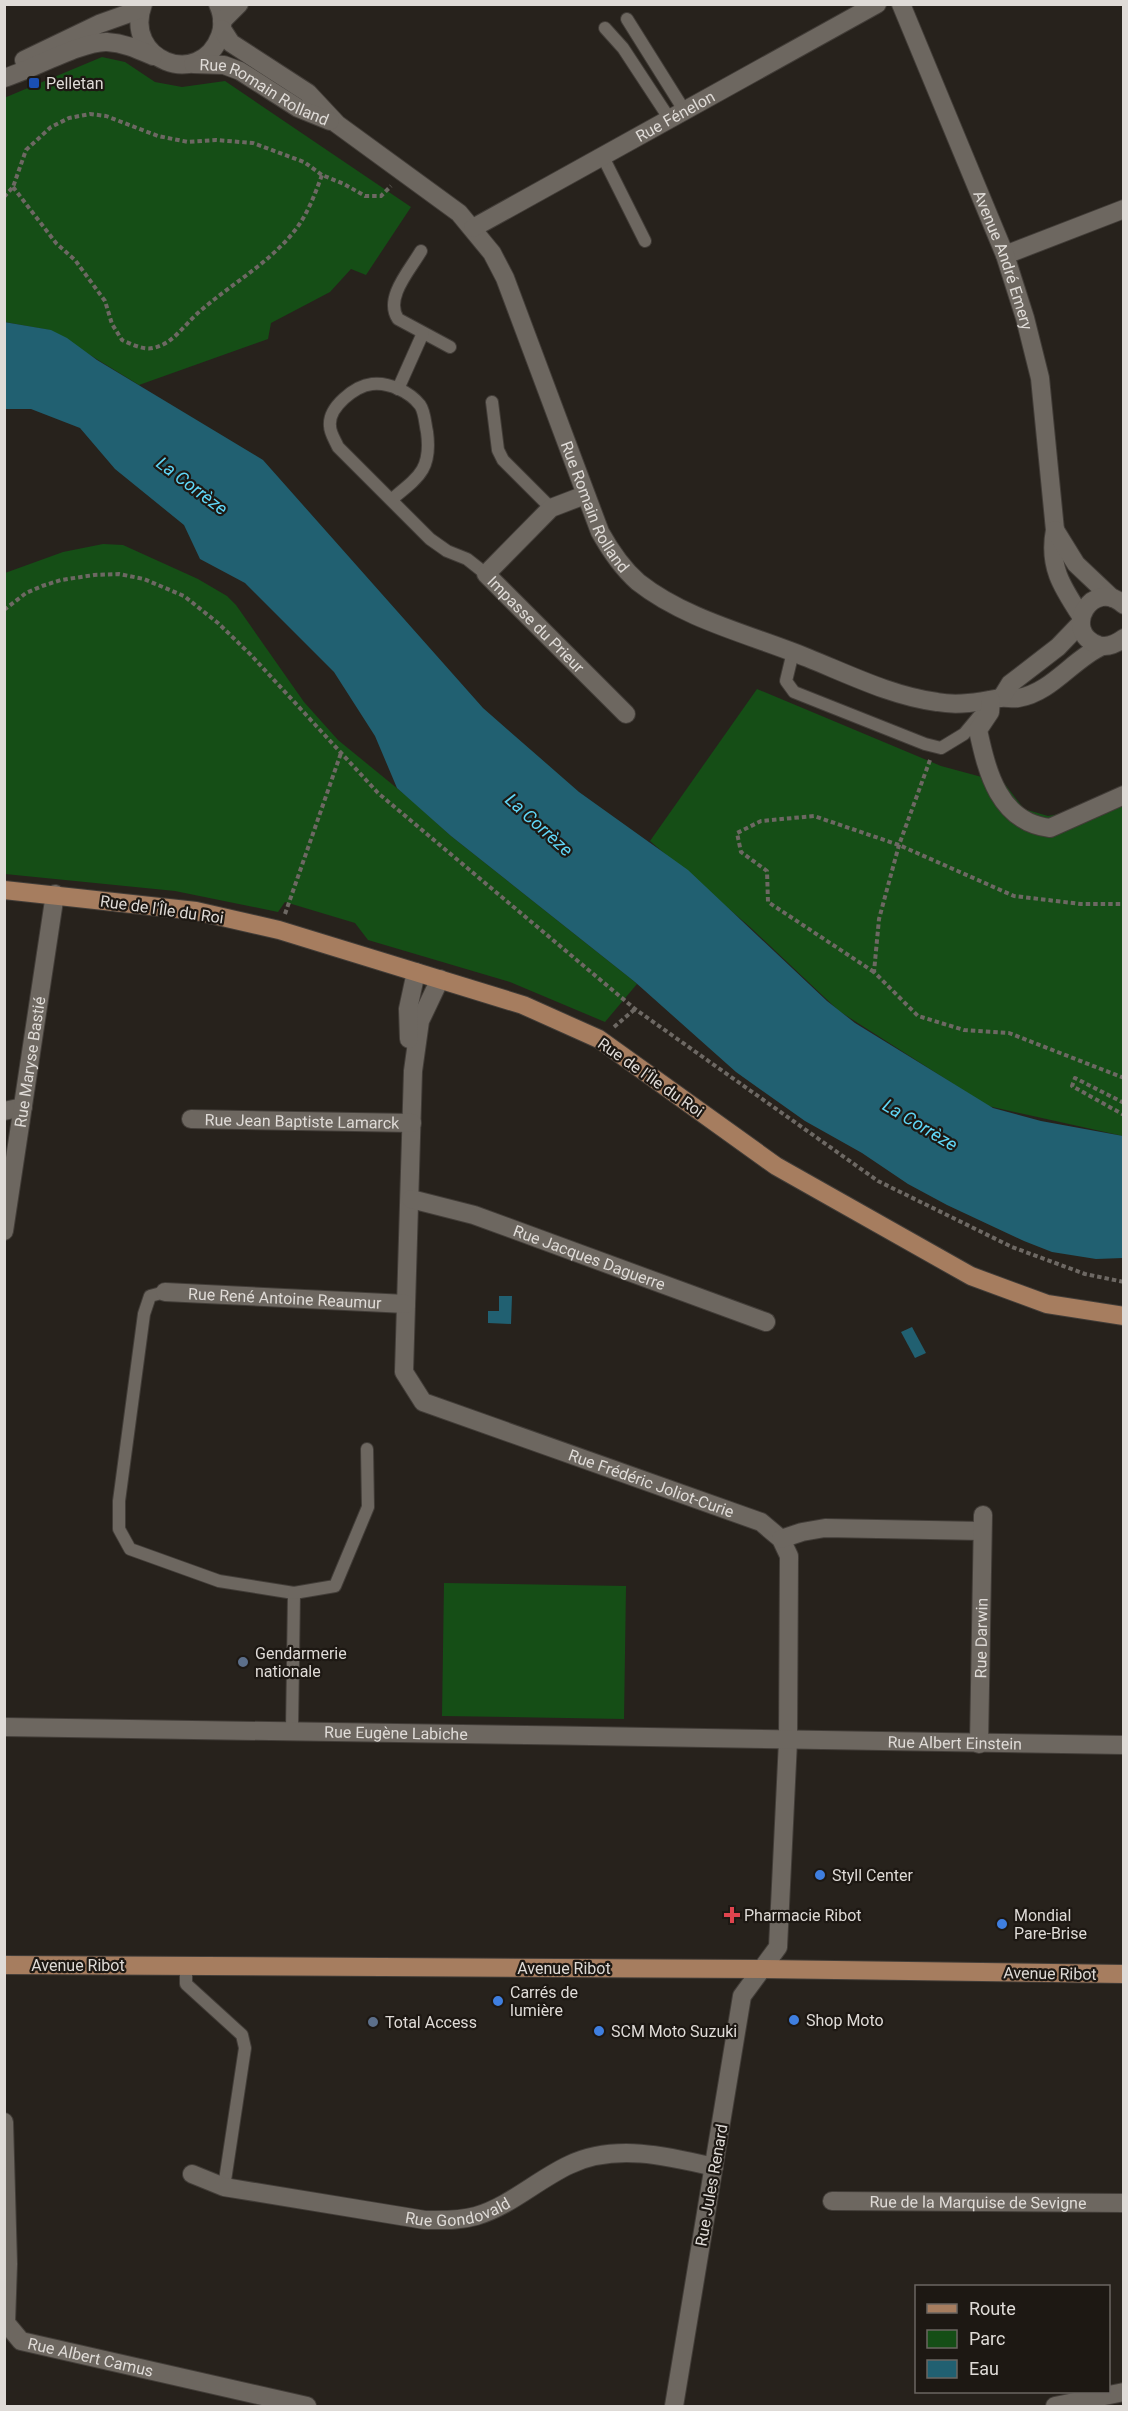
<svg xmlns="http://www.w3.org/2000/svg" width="1128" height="2411" font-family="Roboto,sans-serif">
<rect width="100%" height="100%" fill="#27221c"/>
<g fill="#154e16">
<path d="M102,57L125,62L155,82L182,87L225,81L411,207L366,275L351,269L330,292L271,323L268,339L139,385L49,330L5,322L4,98Z"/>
<path d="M103,544L123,545L198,579L227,596L236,605L304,702L338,740L409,798L451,836L635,982L637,984L605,1022L510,982L368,940L355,923L285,902L278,912L175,891L5,874V573L63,552Z"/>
<path d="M757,689L941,766L1004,783L1024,809L1048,816L1064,813L1123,787V1136L988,1106L839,1011L750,927L650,841Z"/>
<path d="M444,1583L626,1586L624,1719L442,1716Z"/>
</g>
<g fill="#216071">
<path d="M4,322L51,330L67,338L97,360L263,460L483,708L579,792L688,870L827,1001L855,1023L993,1108L1041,1121L1123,1136V1258L1096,1259L1052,1252L1024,1241L947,1205L908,1184L862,1153L805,1121L736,1072L635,982L451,836L397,788L375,736L334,672L245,583L200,559L184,525L115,469L80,428L31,409H5Z"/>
<path d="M499,1296H512L511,1324L488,1323V1311H499Z"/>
<path d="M912,1327L926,1353L915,1358L901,1332Z"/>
</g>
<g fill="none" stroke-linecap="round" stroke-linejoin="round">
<defs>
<g id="lane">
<path d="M627,19L684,110"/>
<path d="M605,28L623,48L669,118"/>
<path d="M602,155L645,241"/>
<path d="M421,251C410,270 384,298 398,319L450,347"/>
<path d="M398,389L423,333"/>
<path d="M492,402L498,450L503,460L551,508"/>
<path d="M392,499C419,477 432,469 427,432C425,424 425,412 420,405C410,392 389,382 372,384C355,386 328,407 330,426C330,433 335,440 338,447L430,539L447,551L467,559L486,574"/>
<path d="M793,652L786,681L794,692L925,744L941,748L964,734L979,716"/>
<path d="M165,1292L150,1296L144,1314L119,1501V1529L130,1549L219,1581L294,1593L292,1730"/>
<path d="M294,1593L335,1586L368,1507L367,1449"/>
<path d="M186,1965V1984L242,2035L245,2048L224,2187"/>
</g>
<g id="street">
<path d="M143,4C122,60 200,90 220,36C224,25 223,15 218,4"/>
<path d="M222,21L239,4"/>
<path id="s1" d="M222,29L231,43L308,93L337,124L459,213L492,253L505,278L600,532C610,550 622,568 638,582C686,620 752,635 808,658C850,675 892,696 937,702C958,706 979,702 1000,698C1006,697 1012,699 1018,698C1051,693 1073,659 1102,646"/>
<path d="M24,60L99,24L141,9"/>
<path id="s2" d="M193,64L224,65L240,71L298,108L330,121"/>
<path d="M4,78C31,70 82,41 107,42C124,43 137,49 153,56"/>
<path id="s3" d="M473,228L877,4"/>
<path d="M1005,255L1124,209"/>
<path id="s4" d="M585,495L551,508L486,574L626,714"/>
<path d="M1002,697L1010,684L1058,647L1081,623"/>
<path d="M991,700L990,712L978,730C987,772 999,822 1050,828L1124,795"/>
<path id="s5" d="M440,979L420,1021L413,1071L404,1372L423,1402L761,1522L781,1539L789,1556L788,1741L778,1947L742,1996L674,2406"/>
<path d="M409,1039L408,1009L416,972"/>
<path d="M4,1111L23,1107"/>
<path id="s6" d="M191,1119L412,1123"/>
<path id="s7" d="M411,1199L474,1215L766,1322"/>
<path id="s8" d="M4,1231L55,894"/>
<path id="s9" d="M165,1292L406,1304"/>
<path d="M781,1539L802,1532L825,1528L982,1531"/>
<path id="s10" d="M4,1727C378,1731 750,1740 1124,1745"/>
<path id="s11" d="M979,1744L983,1515"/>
<path id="s12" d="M4,2122L8,2264L6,2323L21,2341L307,2406"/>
<path id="s13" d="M192,2174L224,2187L425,2220C442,2220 459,2221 476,2216C510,2206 537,2180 569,2165C614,2143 668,2156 714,2167"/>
<path id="s14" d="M832,2201L1124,2203"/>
<path d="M1055,2406L1124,2392"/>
</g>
<g id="secondary">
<path id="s15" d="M901,4L1005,255L1025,318L1040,378L1055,530C1048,566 1062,587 1081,616"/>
<path d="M1055,530L1076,564L1112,598"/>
<path d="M1124,605C1093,576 1060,631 1098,645C1108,648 1116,644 1124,638"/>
</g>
<g id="primary">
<path d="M4,890L196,911L279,930L523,1005L599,1039L776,1166L971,1276L1047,1304L1124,1316"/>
<path d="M4,1965L761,1969L1124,1974"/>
</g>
</defs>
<use href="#lane" stroke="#423d38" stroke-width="14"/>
<use href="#street" stroke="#423d38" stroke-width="20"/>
<use href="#secondary" stroke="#423d38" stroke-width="20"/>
<use href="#primary" stroke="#423d38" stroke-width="20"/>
<g stroke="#6d6863" stroke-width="4" stroke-dasharray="4.5 3" stroke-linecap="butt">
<path d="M13,187L56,243L75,260L105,301L112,324L122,340C131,344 143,350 153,348C173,344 184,325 199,312C231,284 270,263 296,229C308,213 315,194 322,175"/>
<path d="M4,197L13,187L26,150L51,127L69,118L90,114L106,116L158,136L188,142L216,140L253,143L304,162L322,175L344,184L365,196H381L391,186"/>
<path d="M4,610L26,593L42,586L61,580L94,575L119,574L144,579L184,596L218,623L251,655L378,793L635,1009L878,1181L1012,1247L1085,1274L1124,1282"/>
<path d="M930,760L899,845L879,919L874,972L918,1016L964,1030L1009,1033L1124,1078"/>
<path d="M285,914L341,753"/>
<path d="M874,972L768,902L767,871L741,852L737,833L761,821L814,816L899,845L1014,896L1081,904H1124"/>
<path d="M614,1027L635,1009"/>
<path d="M1124,1103L1075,1078L1072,1086L1124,1115"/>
</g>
<use href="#lane" stroke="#6d6760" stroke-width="12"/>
<use href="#street" stroke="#6d6760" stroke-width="18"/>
<use href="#secondary" stroke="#6d6760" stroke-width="18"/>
<use href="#primary" stroke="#a67d5f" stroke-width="18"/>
</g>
<rect fill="#1a4fb4" stroke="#1d1813" stroke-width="2" x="28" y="77" width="12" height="12" rx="3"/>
<g fill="#5c6f8a" stroke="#1d1813" stroke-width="2">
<circle cx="243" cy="1662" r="6"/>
<circle cx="373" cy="2022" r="6"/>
</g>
<g fill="#3f7fe0" stroke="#1d1813" stroke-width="2">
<circle cx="820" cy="1875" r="6"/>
<circle cx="1002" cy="1924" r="6"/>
<circle cx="498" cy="2001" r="6"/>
<circle cx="794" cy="2020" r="6"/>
<circle cx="599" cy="2031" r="6"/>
</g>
<path fill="#e0444e" stroke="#1d1813" stroke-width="2" d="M729 1906h6v6h6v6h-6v6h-6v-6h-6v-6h6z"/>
<g text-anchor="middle" stroke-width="4.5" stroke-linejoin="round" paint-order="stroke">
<g font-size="16" fill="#dfdbd7" stroke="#1d1813" text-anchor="start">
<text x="46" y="89">Pelletan</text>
<text x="255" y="1659">Gendarmerie<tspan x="255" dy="18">nationale</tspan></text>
<text x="832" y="1881">Styll Center</text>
<text x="744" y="1921">Pharmacie Ribot</text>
<text x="1014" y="1921">Mondial<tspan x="1014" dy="18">Pare-Brise</tspan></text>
<text x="510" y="1998">Carrés de<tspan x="510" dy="18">lumière</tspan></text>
<text x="806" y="2026">Shop Moto</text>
<text x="385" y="2028">Total Access</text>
<text x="611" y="2037">SCM Moto Suzuki</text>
</g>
<g font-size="16" fill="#dfdbd7" stroke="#1d1813">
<text dy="6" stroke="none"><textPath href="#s2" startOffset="78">Rue Romain Rolland</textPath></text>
<text dy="6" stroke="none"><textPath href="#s3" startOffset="231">Rue Fénelon</textPath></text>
<text dy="6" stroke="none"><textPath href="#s15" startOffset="276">Avenue André Emery</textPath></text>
<text dy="6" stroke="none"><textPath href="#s1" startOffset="628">Rue Romain Rolland</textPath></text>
<text dy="6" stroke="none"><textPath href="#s4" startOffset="200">Impasse du Prieur</textPath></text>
<text transform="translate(162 909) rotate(8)" y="6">Rue de l'Île du Roi</text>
<text dy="6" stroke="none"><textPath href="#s8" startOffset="171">Rue Maryse Bastié</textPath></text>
<text transform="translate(651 1077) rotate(35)" y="6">Rue de l'Île du Roi</text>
<text dy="6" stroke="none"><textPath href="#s6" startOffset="111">Rue Jean Baptiste Lamarck</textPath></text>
<text dy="6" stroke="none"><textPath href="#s7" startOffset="188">Rue Jacques Daguerre</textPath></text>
<text dy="6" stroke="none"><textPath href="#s9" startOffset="120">Rue René Antoine Reaumur</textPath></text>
<text dy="6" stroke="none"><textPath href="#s5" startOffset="676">Rue Frédéric Joliot-Curie</textPath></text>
<text dy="6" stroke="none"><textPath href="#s11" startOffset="106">Rue Darwin</textPath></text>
<text dy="6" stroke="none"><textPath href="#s10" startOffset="392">Rue Eugène Labiche</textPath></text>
<text dy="6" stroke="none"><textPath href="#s10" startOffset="951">Rue Albert Einstein</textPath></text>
<text x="78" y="1971">Avenue Ribot</text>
<text x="564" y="1974">Avenue Ribot</text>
<text transform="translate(1050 1973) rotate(1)" y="6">Avenue Ribot</text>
<text transform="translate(711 2185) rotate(-80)" y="6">Rue Jules Renard</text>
<text dy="6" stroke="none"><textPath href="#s14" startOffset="146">Rue de la Marquise de Sevigne</textPath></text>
<text dy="6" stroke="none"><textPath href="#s13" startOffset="272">Rue Gondovald</textPath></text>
<text dy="6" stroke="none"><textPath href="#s12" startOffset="296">Rue Albert Camus</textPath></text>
</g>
<g font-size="18" font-style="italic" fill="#60d7f8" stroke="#1d1813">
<text transform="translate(192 486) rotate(37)" y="6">La Corrèze</text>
<text transform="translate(539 825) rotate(42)" y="6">La Corrèze</text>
<text transform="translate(920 1125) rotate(31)" y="6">La Corrèze</text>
</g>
</g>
<rect width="1128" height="2411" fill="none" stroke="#dfdbd7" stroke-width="12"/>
<rect x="915" y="2285" width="195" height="108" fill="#1d1813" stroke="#6b6661" stroke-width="1.5"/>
<rect x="927" y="2304" width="30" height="9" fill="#a67d5f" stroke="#6b6661" stroke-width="1.5"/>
<text x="969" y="2315" font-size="18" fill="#dfdbd7">Route</text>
<rect x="927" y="2330" width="30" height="18" fill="#154e16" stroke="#6b6661" stroke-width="1.5"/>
<text x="969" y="2345" font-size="18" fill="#dfdbd7">Parc</text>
<rect x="927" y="2360" width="30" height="18" fill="#216071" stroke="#6b6661" stroke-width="1.5"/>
<text x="969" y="2375" font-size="18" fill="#dfdbd7">Eau</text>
</svg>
